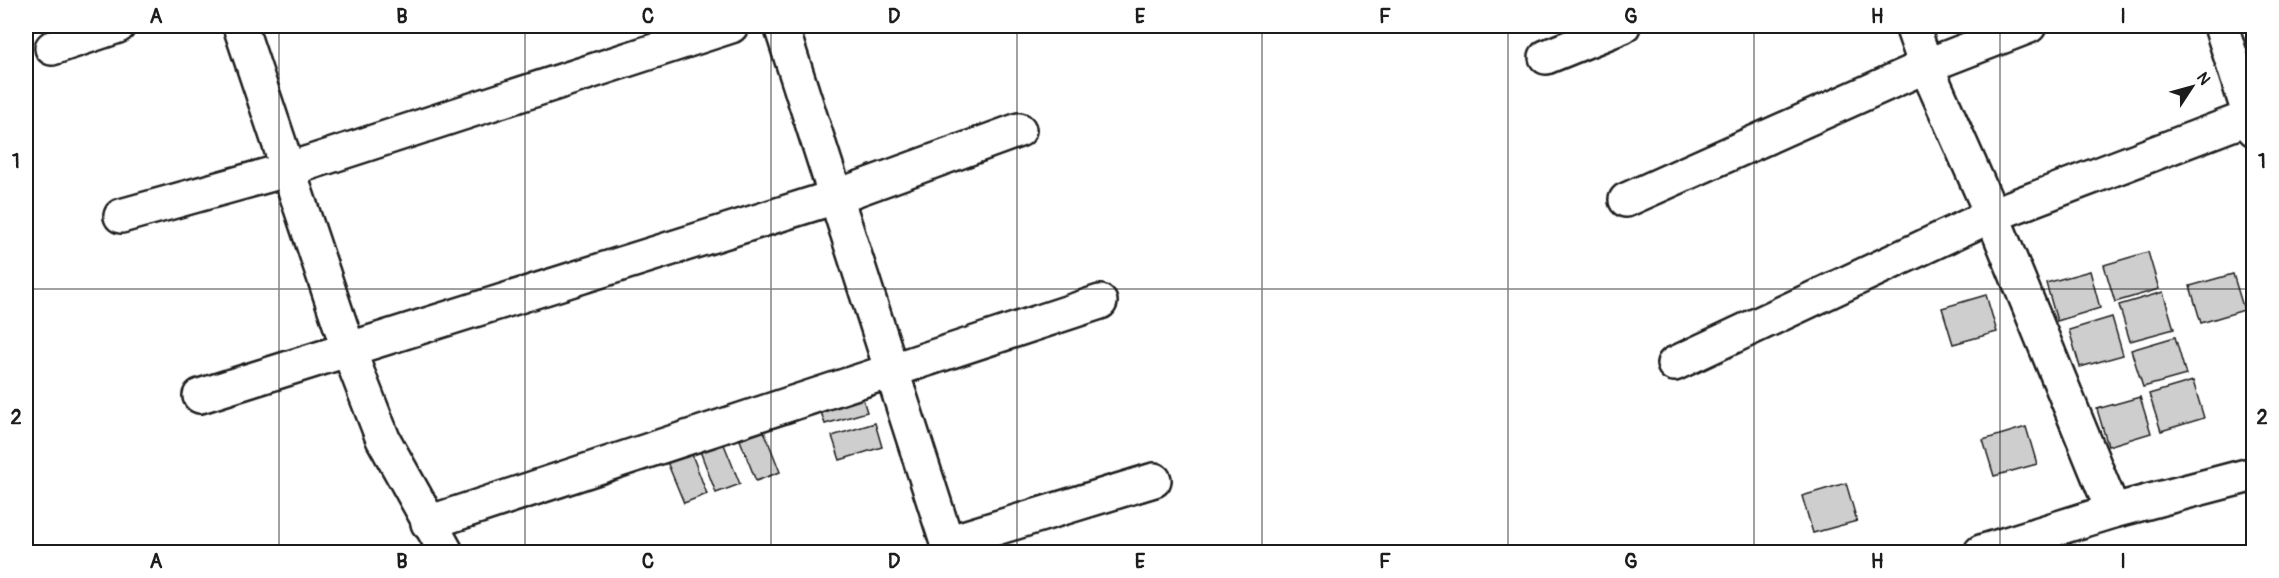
<svg xmlns="http://www.w3.org/2000/svg" width="2279" height="578" font-family="Pangolin,sans-serif">
<rect width="100%" height="100%" fill="#fff"/>
<filter id="ink" filterUnits="userSpaceOnUse"><feTurbulence type="fractalNoise" baseFrequency=".0167" numOctaves="2"/><feDisplacementMap in="SourceGraphic" scale="12" xChannelSelector="R" yChannelSelector="G"/><feConvolveMatrix kernelMatrix="1 2 1 2 8 2 1 2 1" color-interpolation-filters="sRGB"/></filter>
<g filter="url(#ink)">
<g fill="#cecece" stroke="#1c1c1c" stroke-width="1.5">
<path d="M2148,252L2159,289L2115,302L2104,265Z"/>
<path d="M2090,271L2100,308L2057,321L2046,283Z"/>
<path d="M2233,274L2244,310L2201,323L2190,286Z"/>
<path d="M2163,292L2174,329L2130,341L2119,305Z"/>
<path d="M1986,295L1997,332L1953,344L1942,308Z"/>
<path d="M2112,317L2123,355L2080,367L2069,330Z"/>
<path d="M2175,337L2186,375L2143,387L2131,350Z"/>
<path d="M2193,381L2204,418L2161,431L2149,394Z"/>
<path d="M859,387L867,412L825,424L817,400Z"/>
<path d="M2140,397L2151,433L2108,446L2097,409Z"/>
<path d="M875,423L882,447L840,460L832,436Z"/>
<path d="M2026,427L2037,464L1994,476L1983,440Z"/>
<path d="M764,431L780,472L756,481L740,440Z"/>
<path d="M723,442L740,484L716,493L700,451Z"/>
<path d="M691,452L707,494L684,503L667,462Z"/>
<path d="M1846,483L1857,521L1813,533L1802,496Z"/>
</g>
<g fill="none" stroke-linecap="round" stroke-linejoin="round">
<defs>
<g id="minor">
<path d="M240,26L349,351L383,439L446,552"/>
<path d="M781,26L950,552"/>
<path d="M1912,26L1926,66L1992,215L2113,511"/>
<path d="M2221,26L2254,129"/>
<path d="M52,48L118,26"/>
<path d="M1546,57L1623,26"/>
<path d="M1626,200L1926,66L2029,26"/>
<path d="M121,216L290,169L731,26"/>
<path d="M1674,364L1992,215L2250,117"/>
<path d="M200,396L835,197L1019,130"/>
<path d="M428,523L1100,302"/>
<path d="M947,543L1154,480"/>
<path d="M1981,552L2113,511L2254,474"/>
</g>
</defs>
<use href="#minor" stroke="#1c1c1c" stroke-width="38"/>
<use href="#minor" stroke="#fff" stroke-width="33"/>
</g>
</g>
<path fill="none" stroke="#1c1c1c" stroke-width="1.5" stroke-opacity="0.55" d="M279,26V552M525,26V552M771,26V552M1017,26V552M1262,26V552M1508,26V552M1754,26V552M2000,26V552M26,289H2254"/>
<rect width="2279" height="578" fill="none" stroke="#fff" stroke-width="66"/>
<g transform="translate(2192 87) rotate(54)" stroke="#ffffff" stroke-width="4.5" paint-order="stroke">
<path d="M0-4.5L10 22L0 15L-10 22Z" fill="#1c1c1c"/>
<text y="-9" font-size="16" font-weight="bold" text-anchor="middle" fill="#1c1c1c">N</text>
</g>
<rect x="33" y="33" width="2213" height="512" fill="none" stroke="#1c1c1c" stroke-width="2"/>
<g font-size="20" text-anchor="middle" font-weight="bold" fill="#1c1c1c">
<text x="156" y="23">A</text>
<text x="402" y="23">B</text>
<text x="648" y="23">C</text>
<text x="894" y="23">D</text>
<text x="1140" y="23">E</text>
<text x="1385" y="23">F</text>
<text x="1631" y="23">G</text>
<text x="1877" y="23">H</text>
<text x="2123" y="23">I</text>
<text x="16" y="168">1</text>
<text x="2262" y="168">1</text>
<text x="16" y="424">2</text>
<text x="2262" y="424">2</text>
<text x="156" y="568">A</text>
<text x="402" y="568">B</text>
<text x="648" y="568">C</text>
<text x="894" y="568">D</text>
<text x="1140" y="568">E</text>
<text x="1385" y="568">F</text>
<text x="1631" y="568">G</text>
<text x="1877" y="568">H</text>
<text x="2123" y="568">I</text>
</g>
</svg>
